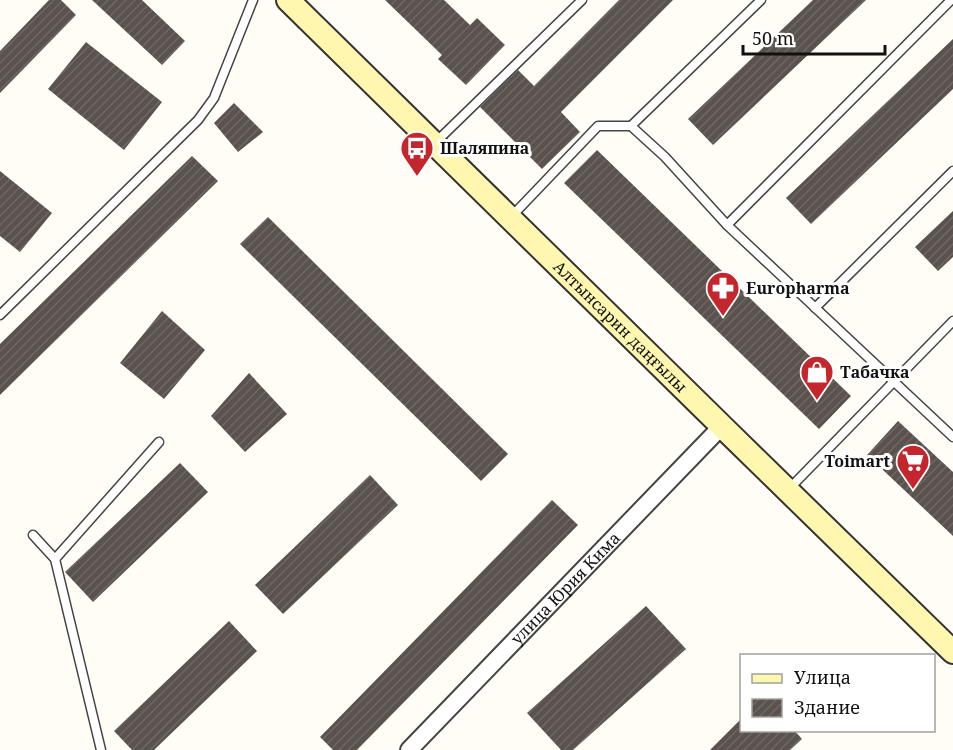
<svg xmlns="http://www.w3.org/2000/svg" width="953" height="750" font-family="'Noto Serif',serif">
<defs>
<pattern id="building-hatch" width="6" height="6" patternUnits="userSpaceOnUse" patternTransform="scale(1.5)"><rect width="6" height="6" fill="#5a524d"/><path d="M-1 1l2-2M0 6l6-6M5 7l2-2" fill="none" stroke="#6d6662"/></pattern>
</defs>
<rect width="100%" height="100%" fill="#fffdf5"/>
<g fill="url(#building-hatch)">
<path d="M49,0H61L76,15L0,93V51Z"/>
<path d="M92,0H142L185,41L162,65Z"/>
<path d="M385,0H444L470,25L477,18L505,45L466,85L438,59L442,55Z"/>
<path d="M619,0H673L561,112L580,132L542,169L480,107L518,70L534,86Z"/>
<path d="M813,0H866L713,145L688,119Z"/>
<path d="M953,39V89L811,224L786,198Z"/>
<path d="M86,42L162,102L124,150L48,89Z"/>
<path d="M234,103L263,132L238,152L214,123Z"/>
<path d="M597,150L851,396L819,429L564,183Z"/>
<path d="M192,156L218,181L0,395V344Z"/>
<path d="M0,171L52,213L20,252L0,236Z"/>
<path d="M953,211V257L938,271L915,247Z"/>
<path d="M268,217L508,454L481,481L240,244Z"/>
<path d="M162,311L205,350L164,399L120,363Z"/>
<path d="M249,373L287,414L245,452L211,416Z"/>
<path d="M898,421L953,472V536L867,455Z"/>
<path d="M180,463L208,492L93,602L65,572Z"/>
<path d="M370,475L398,505L283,614L255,585Z"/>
<path d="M552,500L578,525L357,750H333L320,737Z"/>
<path d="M646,606L686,649L573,750H561L527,713Z"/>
<path d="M229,621L257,651L154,750H132L114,731Z"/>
<path d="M742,718V730H794L802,739L790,750H710Z"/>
</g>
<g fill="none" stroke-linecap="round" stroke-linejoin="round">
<defs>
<g id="lane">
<path d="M631,126L761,0"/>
<path d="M436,142L582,0"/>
<path d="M511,217L598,126H631L665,157L727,225L953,437"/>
<path d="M727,225L951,0"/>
<path d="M815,308L953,171"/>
<path d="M0,315L198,120L214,98L253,0"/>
<path d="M787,491L953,321"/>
<path d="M33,535L55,559L101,750"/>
<path d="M55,559L159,442"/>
</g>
<g id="street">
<path id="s1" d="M409,750L721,427"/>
</g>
<g id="secondary">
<path id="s2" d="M288,0C511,217 730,436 953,652"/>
</g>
</defs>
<use href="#lane" stroke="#444" stroke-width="11"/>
<use href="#street" stroke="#444" stroke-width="20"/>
<use href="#secondary" stroke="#333" stroke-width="26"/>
<use href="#lane" stroke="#fff" stroke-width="8"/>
<use href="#street" stroke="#fff" stroke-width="16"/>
<use href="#secondary" stroke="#fff6b0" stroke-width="22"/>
</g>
<defs>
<symbol id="bus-pin" viewBox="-11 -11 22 30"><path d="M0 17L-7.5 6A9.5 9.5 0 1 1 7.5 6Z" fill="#c4262e" stroke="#fff"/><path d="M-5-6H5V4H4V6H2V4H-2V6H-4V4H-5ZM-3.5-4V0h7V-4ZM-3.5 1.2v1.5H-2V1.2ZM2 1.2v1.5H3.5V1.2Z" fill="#fff"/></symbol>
<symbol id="pharmacy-pin" viewBox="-11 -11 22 30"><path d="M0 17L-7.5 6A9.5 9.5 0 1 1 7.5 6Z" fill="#c4262e" stroke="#fff"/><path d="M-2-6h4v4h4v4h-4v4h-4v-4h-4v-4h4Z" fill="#fff"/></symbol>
<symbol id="shop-pin" viewBox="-11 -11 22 30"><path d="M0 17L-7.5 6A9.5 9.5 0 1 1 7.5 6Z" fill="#c4262e" stroke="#fff"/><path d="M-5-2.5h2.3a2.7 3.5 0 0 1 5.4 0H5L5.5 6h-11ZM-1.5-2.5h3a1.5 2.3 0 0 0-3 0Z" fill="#fff"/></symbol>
<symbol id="supermarket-pin" viewBox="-11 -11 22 30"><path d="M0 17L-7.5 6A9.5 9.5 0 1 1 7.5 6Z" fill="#c4262e" stroke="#fff"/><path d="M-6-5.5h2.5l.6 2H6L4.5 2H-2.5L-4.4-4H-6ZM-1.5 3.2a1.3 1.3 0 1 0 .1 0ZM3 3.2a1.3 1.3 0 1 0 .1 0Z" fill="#fff"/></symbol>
</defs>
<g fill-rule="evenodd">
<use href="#bus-pin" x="398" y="129" width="38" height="52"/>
<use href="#pharmacy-pin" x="704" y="269" width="38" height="52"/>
<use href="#shop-pin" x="798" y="353" width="38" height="52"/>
<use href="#supermarket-pin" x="894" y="442" width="38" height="52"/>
</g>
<g text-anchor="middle" stroke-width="6" stroke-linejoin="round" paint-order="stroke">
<g font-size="16" font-weight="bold" fill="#111" stroke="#fff" text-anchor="start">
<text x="440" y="154">Шаляпина</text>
<text x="746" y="294">Europharma</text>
<text x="840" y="378">Табачка</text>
<text x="890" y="467" text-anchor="end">Toimart</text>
</g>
<g font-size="16" fill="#111" stroke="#fff">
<text dy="6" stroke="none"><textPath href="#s2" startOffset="466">Алтынсарин даңғылы</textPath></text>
<text dy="6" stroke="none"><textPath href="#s1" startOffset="225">улица Юрия Кима</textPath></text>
</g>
</g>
<rect x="740" y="654" width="195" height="78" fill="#ffffff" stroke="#a0a0a0" stroke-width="1.5"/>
<rect x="752" y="674" width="30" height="9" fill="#fff6b0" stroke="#a0a0a0" stroke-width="1.5"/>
<text x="794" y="684" font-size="18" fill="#111111">Улица</text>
<rect x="752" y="699" width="30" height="18" fill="url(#building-hatch)" stroke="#a0a0a0" stroke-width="1.5"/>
<text x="794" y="714" font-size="18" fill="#111111">Здание</text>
<path d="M743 45v9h142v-9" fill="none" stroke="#111111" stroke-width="3"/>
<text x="752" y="45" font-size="18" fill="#111111" stroke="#ffffff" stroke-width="4.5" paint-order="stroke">50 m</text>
</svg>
